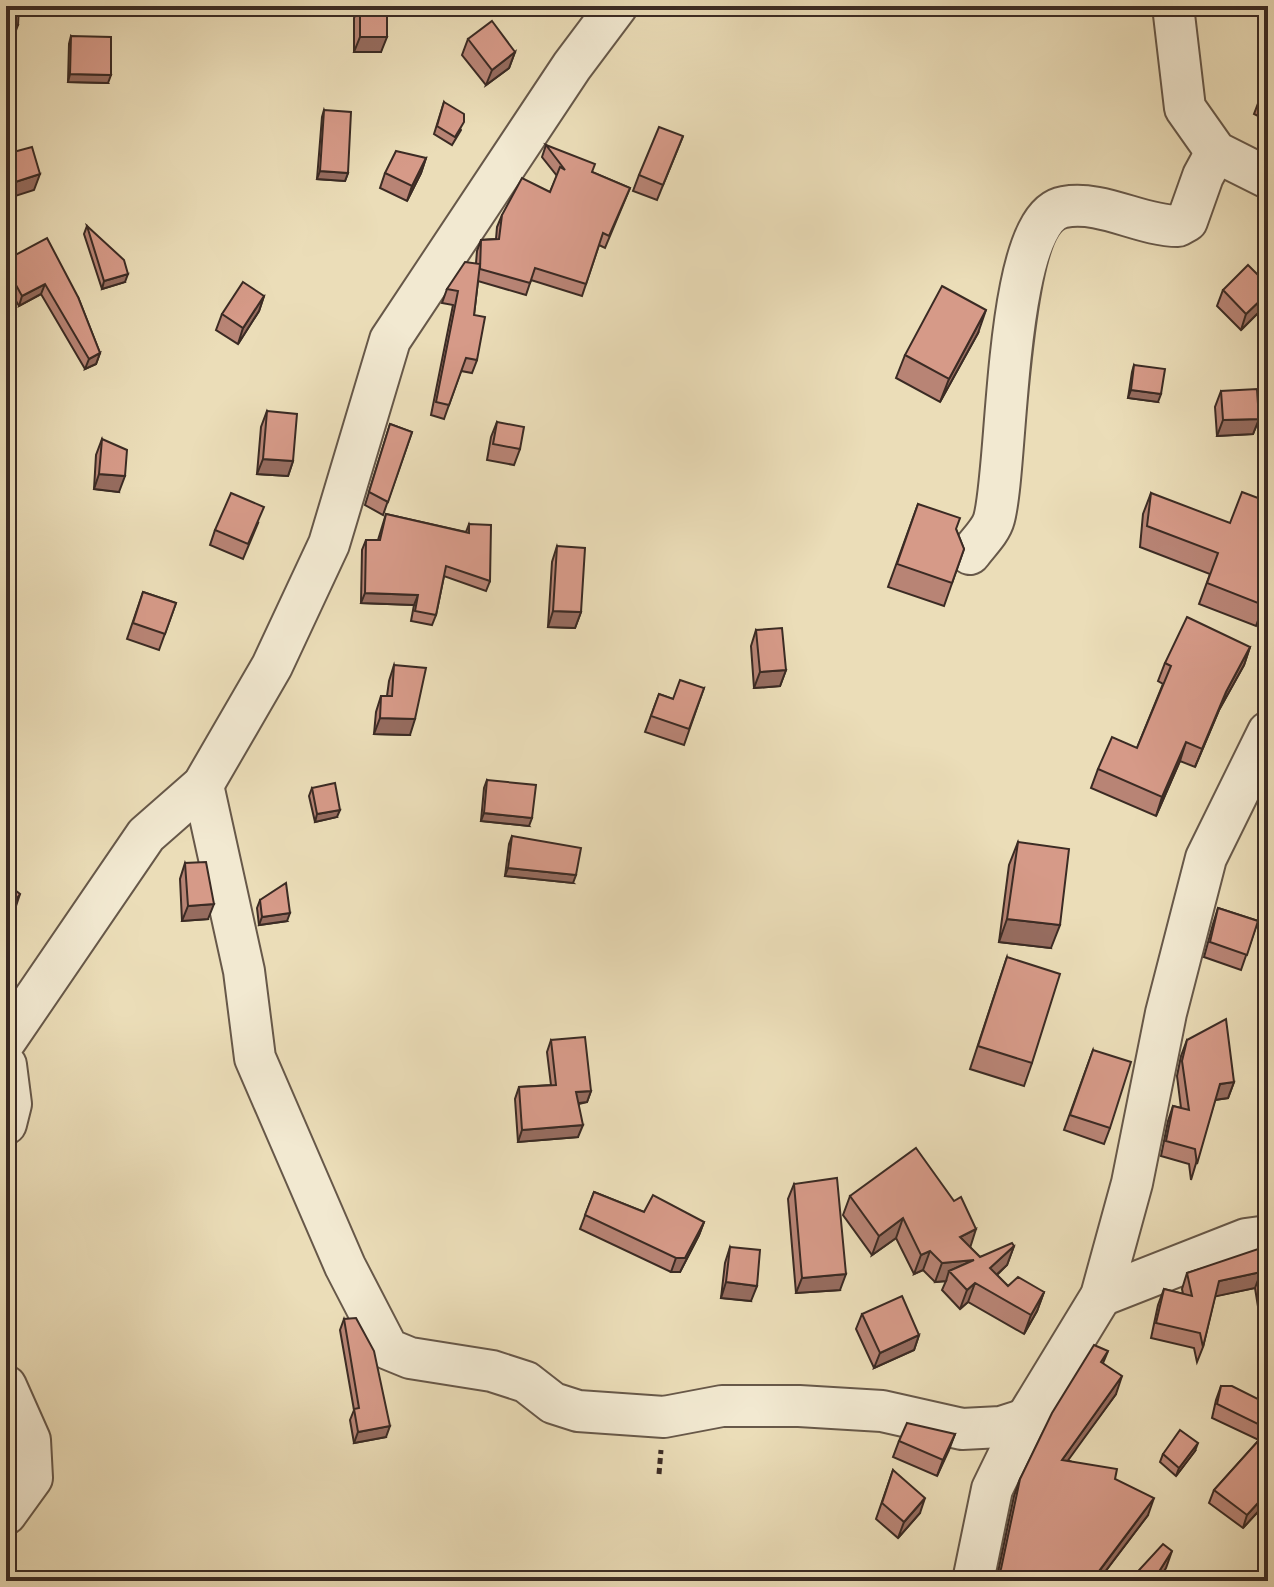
<svg xmlns="http://www.w3.org/2000/svg" width="1274" height="1587" font-family="'IM FELL English',serif">
<rect width="100%" height="100%" fill="#ebddb8"/>
<filter id="stains"><feTurbulence type="fractalNoise" baseFrequency=".0025" numOctaves="4"/><feColorMatrix values="0 0 0 0 .2 0 0 0 0 .09 0 0 0 0 .02 0 0 0 .5 -.17"/></filter>
<radialGradient id="worn" r=".72"><stop offset=".6" stop-color="#630" stop-opacity="0"/><stop offset="1" stop-color="#630" stop-opacity=".3"/></radialGradient>
<g fill="none" stroke-linecap="round" stroke-linejoin="round">
<defs>
<g id="minor">
<path d="M1173,6L1185,108L1216,152L1268,178"/>
<path d="M970,554C977,544 991,531 994,519C1009,465 1003,217 1064,207C1102,200 1141,226 1178,226L1187,221L1203,176L1216,152"/>
<path d="M203,785L244,971L255,1058L345,1266L388,1349L410,1358L492,1371L526,1382L553,1403L578,1411L664,1417L722,1406H799L882,1411L962,1429L1001,1427L1026,1419"/>
<path d="M6,1040L146,835L203,785L272,666L329,544L390,340L572,66L617,6"/>
<path d="M6,1065L11,1104L6,1124"/>
<path d="M1101,1296L1246,1239L1268,1236"/>
<path d="M6,1386L30,1440L32,1478L6,1514"/>
<path d="M973,1581L992,1489L1026,1419L1101,1296L1132,1183L1166,1013L1206,858L1268,732"/>
</g>
</defs>
<use href="#minor" stroke="#675849" stroke-width="44"/>
<path stroke="#3b2b24" stroke-width="5" stroke-dasharray="6 4" stroke-linecap="butt" d="M659,1474L661,1450"/>
<use href="#minor" stroke="#f2e9d1" stroke-width="40"/>
</g>
<g fill="#b88475" stroke="#3b2b24" stroke-width="2">
<path d="M359,6H387L381,52H354V18Z"/>
<path d="M71,36L108,83L68,82L69,44Z"/>
<path d="M468,39L515,52L509,68L486,85L462,55Z"/>
<path d="M1268,91V121L1254,114L1260,98Z"/>
<path d="M444,102L461,130L452,145L434,134Z"/>
<path d="M324,110L348,173L345,181L317,179L322,117Z"/>
<path d="M683,136L657,200L633,191L639,175Z"/>
<path d="M546,145L592,172L630,188L605,248L599,245L582,296L531,280L526,295L478,281L474,315L477,360L472,373L461,371L444,419L431,415L453,305L442,303L447,289L476,263L477,251L481,240L496,239L497,227L502,215L550,192L557,176L542,157Z"/>
<path d="M426,158L421,173L407,201L380,188L385,173Z"/>
<path d="M87,226L125,282L102,289L84,234Z"/>
<path d="M6,260L78,297L100,353L96,364L85,369L41,294L19,306L6,284Z"/>
<path d="M1268,285V300L1266,305L1241,330L1217,306L1223,290Z"/>
<path d="M264,296L259,311L238,344L216,330L222,314Z"/>
<path d="M978,333L940,402L896,378L905,355Z"/>
<path d="M1134,365L1158,402L1128,398L1132,372Z"/>
<path d="M1221,391L1259,419L1253,434L1217,436L1215,407Z"/>
<path d="M267,411L293,461L288,476L257,474L261,427Z"/>
<path d="M497,422L520,449L514,465L487,460L491,437Z"/>
<path d="M390,424L412,432L383,515L365,505Z"/>
<path d="M102,439L119,492L94,489L96,455Z"/>
<path d="M1151,493L1268,593L1256,626L1199,604L1210,574L1140,547L1143,514Z"/>
<path d="M918,504L956,529L964,549L944,606L888,587Z"/>
<path d="M386,514L466,532L469,524L490,581L486,591L444,576L436,615L432,625L411,621L414,605L361,603L362,550L366,540H378Z"/>
<path d="M258,523L243,559L210,545L215,530Z"/>
<path d="M557,546L581,612L575,628L548,627L552,562Z"/>
<path d="M143,592L176,603L159,650L127,639Z"/>
<path d="M756,630L786,670L780,686L754,688L751,646Z"/>
<path d="M1250,647L1244,665L1219,710L1195,767L1180,761L1156,816L1091,788L1098,769L1137,748L1163,684L1158,681L1165,663Z"/>
<path d="M394,665L410,735L374,734L376,712L381,696H387L389,681Z"/>
<path d="M704,688L684,745L645,732L659,694L673,699Z"/>
<path d="M487,780L529,826L481,821L484,788Z"/>
<path d="M1268,781V797L1263,794Z"/>
<path d="M312,788L337,817L315,822L309,796Z"/>
<path d="M512,836L573,883L505,876L509,844Z"/>
<path d="M1018,842L1051,948L999,942L1009,865Z"/>
<path d="M185,863L208,919L182,921L180,879Z"/>
<path d="M260,900L287,921L259,925L257,908Z"/>
<path d="M1218,908L1258,921L1241,970L1204,957L1213,924Z"/>
<path d="M1007,957L1032,1063L1024,1086L970,1069Z"/>
<path d="M551,1040L591,1091L587,1102L579,1104L578,1137L518,1142L515,1099L519,1087L551,1085L547,1052Z"/>
<path d="M1187,1040L1234,1082L1228,1098L1215,1100L1191,1180L1189,1164L1161,1156L1168,1121L1173,1106L1181,1108L1177,1076L1181,1056Z"/>
<path d="M1093,1050L1110,1128L1104,1144L1064,1130Z"/>
<path d="M794,1184L840,1290L796,1293L788,1199Z"/>
<path d="M594,1192L644,1212L704,1222L699,1235L680,1272H671L580,1229Z"/>
<path d="M850,1196L970,1247L980,1257L1014,1246L1007,1265L997,1275L1008,1286L1044,1292L1037,1311L1024,1334L968,1302L960,1309L942,1290L946,1281L935,1282L923,1270L914,1274L896,1238L872,1255L843,1215Z"/>
<path d="M730,1247L751,1301L721,1298L725,1263Z"/>
<path d="M1268,1248V1318L1260,1319L1255,1288L1215,1296L1203,1347L1197,1362L1194,1348L1151,1338L1158,1305L1164,1289L1183,1294L1182,1289L1187,1273Z"/>
<path d="M862,1314L919,1335L914,1350L874,1368L856,1329Z"/>
<path d="M344,1319L386,1437L354,1443L350,1420L354,1410L340,1330Z"/>
<path d="M1108,1351L1103,1363L1116,1394L1067,1460L1115,1479L1148,1515L1098,1581H994L997,1577L1014,1496L1020,1479Z"/>
<path d="M1221,1386L1268,1404V1483L1265,1487V1504L1243,1528L1209,1503L1214,1490L1259,1440L1212,1418L1216,1400Z"/>
<path d="M955,1434L937,1476L893,1457L899,1441Z"/>
<path d="M1195,1451L1176,1476L1160,1462L1163,1454Z"/>
<path d="M893,1470L920,1513L898,1538L876,1519Z"/>
</g>
<g fill="#966c5f" stroke="#3b2b24" stroke-width="2">
<path d="M6,25H18L15,33H6Z"/>
<path d="M360,37H387L381,52H354Z"/>
<path d="M515,52L509,68L486,85L492,70Z"/>
<path d="M70,74L111,75L108,83L68,82Z"/>
<path d="M426,158L421,173L407,201L412,186Z"/>
<path d="M320,171L348,173L345,181L317,179Z"/>
<path d="M40,174L34,190L6,199V185Z"/>
<path d="M128,274L125,282L102,289L104,281Z"/>
<path d="M45,284L41,294L19,306L22,296Z"/>
<path d="M1268,293L1266,305L1241,330L1246,314Z"/>
<path d="M264,296L259,311L238,344L243,328Z"/>
<path d="M986,310L978,333L940,402L949,379Z"/>
<path d="M100,353L96,364L85,369L89,359Z"/>
<path d="M1131,390L1161,394L1158,402L1128,398Z"/>
<path d="M1259,419L1253,434L1217,436L1223,420Z"/>
<path d="M263,459L293,461L288,476L257,474Z"/>
<path d="M99,474L125,476L119,492L94,489Z"/>
<path d="M365,593L418,595L414,605L361,603Z"/>
<path d="M553,611L581,612L575,628L548,627Z"/>
<path d="M1250,647L1244,665L1219,710L1195,767L1226,692Z"/>
<path d="M786,670L780,686L754,688L760,672Z"/>
<path d="M380,718L415,719L410,735L374,734Z"/>
<path d="M1186,742L1180,761L1156,816L1162,797Z"/>
<path d="M340,810L337,817L315,822L317,814Z"/>
<path d="M484,813L532,818L529,826L481,821Z"/>
<path d="M508,868L576,875L573,883L505,876Z"/>
<path d="M20,894L15,909L6,921V913Z"/>
<path d="M214,904L208,919L182,921L188,906Z"/>
<path d="M290,913L287,921L259,925L262,917Z"/>
<path d="M1007,919L1060,925L1051,948L999,942Z"/>
<path d="M1234,1082L1228,1098L1214,1100L1220,1084Z"/>
<path d="M591,1091L587,1102L572,1104L576,1092Z"/>
<path d="M583,1125L578,1137L518,1142L522,1130Z"/>
<path d="M903,1218L896,1238L872,1255L879,1236Z"/>
<path d="M704,1222L699,1235L680,1272H671L676,1258Z"/>
<path d="M976,1229L970,1248L960,1237Z"/>
<path d="M1014,1246L1007,1265L983,1287L990,1268Z"/>
<path d="M930,1251L923,1270L914,1274L921,1255Z"/>
<path d="M974,1260L949,1271L946,1281L935,1282L942,1263Z"/>
<path d="M1261,1272L1255,1288L1213,1297L1219,1281Z"/>
<path d="M846,1274L840,1290L796,1293L802,1278Z"/>
<path d="M726,1282L757,1286L751,1301L721,1298Z"/>
<path d="M975,1283L968,1302L960,1309L967,1290Z"/>
<path d="M1044,1292L1037,1311L1024,1334L1031,1315Z"/>
<path d="M1265,1303H1268V1318L1260,1319Z"/>
<path d="M919,1335L914,1350L874,1368L880,1353Z"/>
<path d="M1122,1376L1116,1394L1056,1477L1062,1460Z"/>
<path d="M390,1426L386,1437L354,1443L358,1432Z"/>
<path d="M955,1434L949,1450L937,1476L943,1460Z"/>
<path d="M1198,1443L1195,1451L1176,1476L1179,1468Z"/>
<path d="M1268,1475V1483L1255,1496L1260,1482Z"/>
<path d="M1268,1492L1265,1504L1243,1528L1247,1515Z"/>
<path d="M925,1498L920,1513L898,1538L904,1522Z"/>
<path d="M1154,1498L1148,1515L1098,1581H1092Z"/>
<path d="M1172,1551L1166,1568L1158,1581H1153Z"/>
</g>
<g fill="#d69a88" stroke="#3b2b24" stroke-width="2">
<path d="M6,6H19L18,25H6Z"/>
<rect x="360" y="6" width="27" height="31"/>
<path d="M492,21L515,52L492,70L468,39Z"/>
<path d="M71,36L111,37V75L70,74Z"/>
<path d="M1268,91V102L1260,98Z"/>
<path d="M444,102L464,114V122L455,137L437,126Z"/>
<path d="M324,110L351,112L348,173L320,171Z"/>
<path d="M659,127L683,136L663,185L639,175Z"/>
<path d="M546,145L595,164L592,172L630,188L609,236L603,233L586,284L535,268L530,283L480,269L481,240L499,239L502,215L522,178L550,192L560,167L565,170Z"/>
<path d="M32,147L40,174L6,185V154Z"/>
<path d="M396,151L426,158L412,186L385,173Z"/>
<path d="M87,226L124,260L128,274L104,281Z"/>
<path d="M47,238L78,297L100,353L89,359L45,284L22,296L6,267V260Z"/>
<path d="M465,262L480,264L474,315L485,317L477,360L466,358L449,405L436,402L458,291L447,289Z"/>
<path d="M1248,265L1268,285V293L1246,314L1223,290Z"/>
<path d="M243,282L264,296L243,328L222,314Z"/>
<path d="M942,286L986,310L949,379L905,355Z"/>
<path d="M1134,365L1165,369L1161,394L1131,390Z"/>
<path d="M1257,389L1259,419L1223,420L1221,391Z"/>
<path d="M267,411L297,414L293,461L263,459Z"/>
<path d="M497,422L524,427L520,449L493,444Z"/>
<path d="M390,424L412,432L388,502L369,492Z"/>
<path d="M102,439L127,450L125,476L99,474Z"/>
<path d="M1242,492L1266,501L1267,507L1268,502V592L1263,605L1207,583L1218,553L1147,526L1151,493L1230,523Z"/>
<path d="M231,493L264,507L248,544L215,530Z"/>
<path d="M918,504L960,518L956,529L964,549L952,583L897,564Z"/>
<path d="M386,514L469,533V524L491,525L490,581L446,566L436,615L415,611L418,595L365,593L366,540H380Z"/>
<path d="M557,546L585,548L581,612L553,611Z"/>
<path d="M143,592L176,603L165,634L133,623Z"/>
<path d="M1187,617L1250,647L1226,692L1202,749L1186,742L1162,797L1098,769L1112,737L1137,748L1171,666L1165,663Z"/>
<path d="M782,628L786,670L760,672L756,630Z"/>
<path d="M394,665L426,668L415,719L380,718L381,696H392Z"/>
<path d="M680,680L704,688L689,729L651,716L659,694L673,699Z"/>
<rect x="6" y="696" width="1" height="60"/>
<path d="M487,780L536,785L532,818L484,813Z"/>
<path d="M335,783L340,810L317,814L312,788Z"/>
<path d="M512,836L581,848L576,875L508,868Z"/>
<path d="M1018,842L1069,849L1060,925L1007,919Z"/>
<path d="M206,862L214,904L188,906L185,863Z"/>
<path d="M6,883L20,894L6,913Z"/>
<path d="M286,883L290,913L262,917L260,900Z"/>
<path d="M1218,908L1258,921L1247,955L1210,942Z"/>
<path d="M1007,957L1060,974L1032,1063L978,1046Z"/>
<path d="M1226,1019L1234,1082L1220,1084L1197,1164L1195,1149L1166,1141L1173,1106L1189,1110L1182,1061L1187,1040Z"/>
<path d="M585,1037L591,1091L576,1092L583,1125L522,1130L519,1087L556,1085L551,1040Z"/>
<path d="M1093,1050L1131,1062L1110,1128L1070,1115Z"/>
<path d="M916,1148L954,1201L961,1197L976,1229L960,1237L980,1257L1012,1243L1014,1246L990,1268L1008,1286L1018,1277L1044,1292L1031,1315L975,1283L967,1290L949,1271L974,1260L942,1263L930,1251L921,1255L903,1218L879,1236L850,1196Z"/>
<path d="M837,1178L846,1274L802,1278L794,1184Z"/>
<path d="M594,1192L644,1212L653,1195L704,1222L685,1258H676L585,1215Z"/>
<path d="M730,1247L760,1250L757,1286L726,1282Z"/>
<path d="M1264,1247L1268,1248V1303H1265L1261,1272L1219,1281L1203,1347L1200,1333L1156,1323L1164,1289L1192,1296L1187,1273Z"/>
<path d="M902,1296L919,1335L880,1353L862,1314Z"/>
<path d="M356,1318L374,1351L390,1426L358,1432L354,1409L359,1408L344,1319Z"/>
<path d="M1094,1345L1108,1351L1101,1362L1122,1376L1062,1460L1117,1469L1115,1479L1154,1498L1093,1579L1096,1581H994L1001,1569L1020,1479L1052,1413Z"/>
<path d="M1221,1386H1232L1268,1404V1429L1217,1404Z"/>
<path d="M907,1423L955,1434L943,1460L899,1441Z"/>
<path d="M1180,1430L1198,1443L1179,1468L1163,1454Z"/>
<path d="M1268,1430V1475L1260,1482L1268,1490V1492L1247,1515L1214,1490Z"/>
<path d="M893,1470L925,1498L904,1522L882,1503Z"/>
<path d="M1163,1544L1172,1551L1153,1581H1129Z"/>
</g>
<rect width="1274" height="1587" fill="none" stroke="#ebddb8" stroke-width="32"/>
<rect x="8" y="8" width="1258" height="1571" fill="none" stroke="#3b2b24" stroke-width="4"/>
<rect x="16" y="16" width="1242" height="1555" fill="none" stroke="#3b2b24" stroke-width="2"/>
<rect width="100%" height="100%" filter="url(#stains)"/>
<rect width="100%" height="100%" fill="url(#worn)"/>
</svg>
